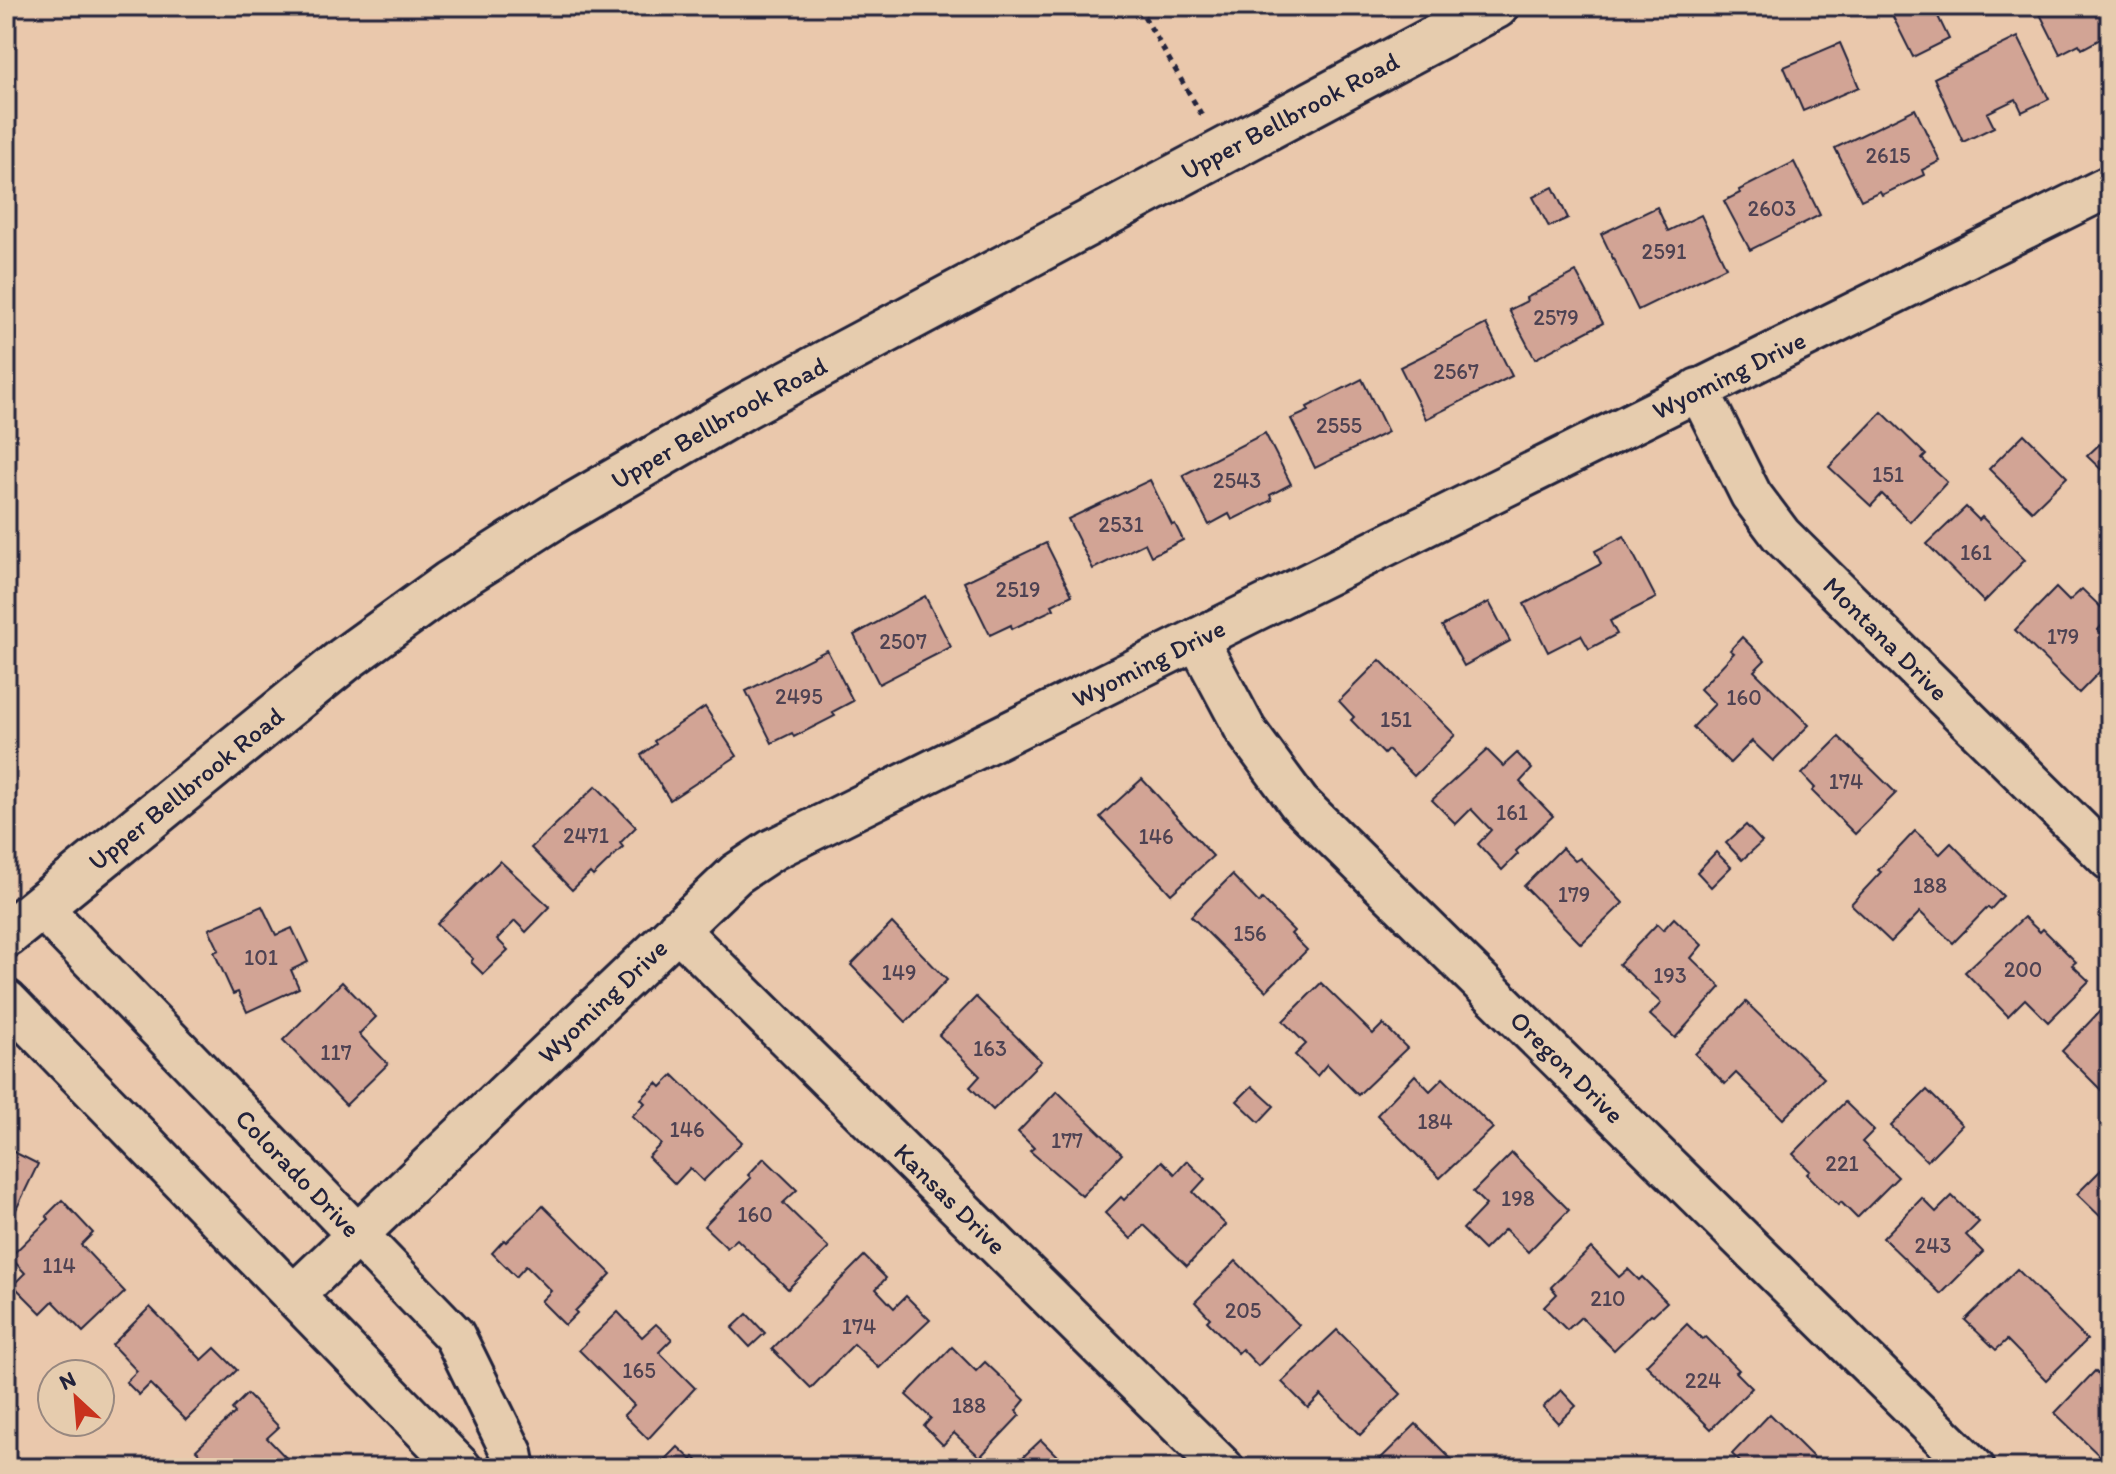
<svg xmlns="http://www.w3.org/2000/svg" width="2116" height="1474" font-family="Itim,sans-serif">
<rect width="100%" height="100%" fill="#eac8ac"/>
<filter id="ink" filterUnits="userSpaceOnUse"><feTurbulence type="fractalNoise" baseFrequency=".0125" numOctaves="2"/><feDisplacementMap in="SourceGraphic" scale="16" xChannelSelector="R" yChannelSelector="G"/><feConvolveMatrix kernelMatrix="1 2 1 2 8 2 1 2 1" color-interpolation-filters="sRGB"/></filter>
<g filter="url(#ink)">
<g fill="#d2a495" stroke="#22223b" stroke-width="2">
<path d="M1905,6H1933L1949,39L1913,57L1891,13Z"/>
<path d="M2036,6H2110V34L2082,49L2079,44L2060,54Z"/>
<path d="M2018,37L2049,99L2022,112L2016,99L1987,113L1994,127L1963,142L1934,78Z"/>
<path d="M1840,43L1859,87L1803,111L1784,67Z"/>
<path d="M1915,109L1940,161L1922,170L1924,175L1882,195L1880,191L1861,200L1835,148Z"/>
<path d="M1794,162L1820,215L1750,250L1724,201L1740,193L1739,190Z"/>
<path d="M1553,187L1568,218L1549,227L1533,197Z"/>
<path d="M1657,207L1668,231L1701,215L1726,267L1638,310L1601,234Z"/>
<path d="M1576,272L1603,323L1535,359L1509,310L1527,301L1526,298Z"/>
<path d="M1486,324L1512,376L1426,419L1400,367Z"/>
<path d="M1362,379L1388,432L1315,468L1291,419L1309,411L1307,407Z"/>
<path d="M1882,412L1926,455L1922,459L1947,482L1910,522L1882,494L1871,506L1829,467Z"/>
<path d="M1265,433L1291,484L1270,495L1272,500L1232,520L1229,514L1209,525L1183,475Z"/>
<path d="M2024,434L2067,477L2032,511L1989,469Z"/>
<path d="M2104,440L2110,446V478L2087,456Z"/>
<path d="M1150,480L1172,525L1175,524L1183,540L1151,556L1145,543L1093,569L1068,519Z"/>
<path d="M1966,507L1979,520L1982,517L2025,560L1984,602L1927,544Z"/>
<path d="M1624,536L1656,598L1610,621L1617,634L1589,649L1581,635L1548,652L1524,604L1601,564L1595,551Z"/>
<path d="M1046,543L1072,595L1052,605L1054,609L1012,629L1011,625L990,635L964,582Z"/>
<path d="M2056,588L2069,601L2082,589L2110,616L2098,630L2110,641V661L2079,693L2015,630Z"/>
<path d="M925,596L951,647L879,684L854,635Z"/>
<path d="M1489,602L1510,641L1464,666L1442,626Z"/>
<path d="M1742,637L1765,660L1754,671L1809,725L1773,761L1752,741L1730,763L1693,727L1715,704L1700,689L1734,653L1730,650Z"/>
<path d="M827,650L853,701L832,712L835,716L794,737L792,733L772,743L746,691Z"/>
<path d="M1380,660L1455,735L1414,776L1388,750L1384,754L1351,720L1354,717L1339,701Z"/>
<path d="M705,707L737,756L670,800L641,755L656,744L654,741Z"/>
<path d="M1839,737L1896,793L1855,834L1812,791L1815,788L1802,774Z"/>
<path d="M1487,750L1503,766L1517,753L1532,769L1520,782L1553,816L1516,851L1518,854L1502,870L1478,844L1491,830L1471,809L1456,824L1432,800Z"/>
<path d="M1142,779L1213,856L1171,894L1100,817Z"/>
<path d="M596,786L636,827L620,843L623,847L593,876L590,873L572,890L531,848Z"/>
<path d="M1746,825L1762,842L1742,860L1726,843Z"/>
<path d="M1915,831L1940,854L1951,843L2003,896L1991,909L1988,907L1953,943L1920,912L1891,942L1851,904L1881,872L1878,870Z"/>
<path d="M1562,848L1575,861L1580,858L1623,903L1581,944L1524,886Z"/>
<path d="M1716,852L1731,867L1711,887L1697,872Z"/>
<path d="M500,861L550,907L526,932L515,921L497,939L508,950L483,974L471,962L473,959L437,924Z"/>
<path d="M1232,875L1259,903L1262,899L1294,931L1291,934L1307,950L1266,991L1191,916Z"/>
<path d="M262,906L276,935L292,928L308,962L291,970L299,988L247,1012L238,992L233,994L214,952L219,950L209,929Z"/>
<path d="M2024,917L2040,932L2043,929L2076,962L2072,965L2089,981L2048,1022L2025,999L2008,1016L1965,972Z"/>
<path d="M1674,918L1702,945L1691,958L1721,987L1675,1038L1650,1015L1661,1003L1619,964L1657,924L1663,930Z"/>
<path d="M892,923L947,980L906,1022L851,965Z"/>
<path d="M342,982L376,1017L359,1034L388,1064L346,1105L283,1040Z"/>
<path d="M1321,983L1373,1034L1383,1024L1407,1048L1358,1095L1327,1064L1317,1076L1295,1055L1306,1044L1283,1021Z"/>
<path d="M976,997L1041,1061L993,1110L970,1087L980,1076L939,1035Z"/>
<path d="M1746,1002L1824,1078L1783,1119L1736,1073L1725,1084L1695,1054Z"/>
<path d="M2100,1011L2110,1021V1099L2062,1051Z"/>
<path d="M673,1075L742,1142L703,1181L690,1168L675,1184L648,1157L661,1144L632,1116L645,1103L641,1099L657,1083L661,1087Z"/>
<path d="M1415,1075L1430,1091L1443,1078L1493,1128L1440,1178L1377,1115Z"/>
<path d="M1252,1086L1274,1106L1259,1122L1237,1101Z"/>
<path d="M1927,1090L1962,1125L1927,1161L1891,1126Z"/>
<path d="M1057,1091L1122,1154L1082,1196L1030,1151L1034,1148L1018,1132Z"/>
<path d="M1845,1102L1874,1130L1862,1142L1898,1177L1857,1218L1841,1202L1838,1205L1807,1174L1810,1171L1793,1154Z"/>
<path d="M6,1148L38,1164L14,1214L6,1210Z"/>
<path d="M1512,1153L1569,1210L1528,1252L1505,1229L1484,1250L1463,1229L1486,1205L1473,1192Z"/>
<path d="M764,1158L797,1190L783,1203L829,1248L788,1289L737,1239L727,1248L704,1226L751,1178L748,1175Z"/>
<path d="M1162,1161L1175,1174L1187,1161L1205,1179L1193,1192L1226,1225L1187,1266L1144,1225L1131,1239L1105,1213L1121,1197L1124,1200Z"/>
<path d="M2110,1161V1226L2077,1194Z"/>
<path d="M1952,1196L1979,1222L1966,1235L1983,1252L1941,1294L1883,1238L1922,1198L1936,1212Z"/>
<path d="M62,1200L93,1233L81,1245L125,1292L83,1332L53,1301L41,1313L13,1285L25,1273L10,1257L49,1219L46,1216Z"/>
<path d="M543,1206L611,1274L575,1311L577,1313L565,1325L541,1301L551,1291L526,1266L516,1277L492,1253L504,1240L506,1242Z"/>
<path d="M1591,1248L1619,1277L1628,1269L1639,1280L1642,1277L1667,1302L1653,1315L1651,1314L1614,1350L1581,1317L1567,1330L1544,1307L1557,1294L1551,1287Z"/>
<path d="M864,1256L886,1278L876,1289L894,1308L906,1296L930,1320L879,1368L854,1344L811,1388L772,1349Z"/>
<path d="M1236,1261L1299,1325L1258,1366L1242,1349L1238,1353L1207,1321L1210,1318L1195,1302Z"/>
<path d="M2017,1269L2087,1340L2046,1380L2007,1340L1996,1350L1965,1320Z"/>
<path d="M150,1307L202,1360L215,1348L237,1370L186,1420L150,1384L139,1395L126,1382L137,1371L112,1345Z"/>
<path d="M618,1312L642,1337L656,1324L672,1339L659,1352L695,1388L648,1439L624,1415L634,1405L579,1350Z"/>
<path d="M747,1314L765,1333L750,1347L732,1328Z"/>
<path d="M1687,1324L1702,1339L1706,1337L1739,1370L1736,1372L1752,1388L1711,1429L1646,1365Z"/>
<path d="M1337,1330L1401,1394L1360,1435L1321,1395L1308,1408L1282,1382Z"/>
<path d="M952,1347L976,1371L985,1362L1025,1400L1016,1411L1020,1415L980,1457L954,1433L943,1445L924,1426L931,1418L906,1395Z"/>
<path d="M2095,1371L2110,1386V1466L2055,1413Z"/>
<path d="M1561,1390L1576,1406L1558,1423L1543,1407Z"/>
<path d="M247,1394L279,1427L267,1438L296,1468H214L196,1450L235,1413L232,1409Z"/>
<path d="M1770,1414L1822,1466L1820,1468H1746L1732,1454Z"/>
<path d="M1416,1424L1460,1468H1383L1377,1462Z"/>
<path d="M1041,1440L1066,1465L1063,1468H1018L1027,1459L1024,1456Z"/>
<path d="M678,1447L692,1460L694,1457L704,1468H657Z"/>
</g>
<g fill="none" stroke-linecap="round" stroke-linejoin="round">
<defs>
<g id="minor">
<path id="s1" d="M1698,389L1751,495L1781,535L2110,860"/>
<path id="s2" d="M1197,639L1246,731L1299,803L1974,1468"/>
<path id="s3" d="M41,907L454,1335L512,1453L515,1468"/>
<path id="s4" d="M677,929L1223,1468"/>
<path d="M6,1000L461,1468"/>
<path id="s5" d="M294,1295L736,874L772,850L2110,186"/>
</g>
<g id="secondary">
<path id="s6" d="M6,935L345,659L450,583L560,513L745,406L1496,6"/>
</g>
</defs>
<use href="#minor" stroke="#22223b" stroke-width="46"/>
<use href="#secondary" stroke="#22223b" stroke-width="50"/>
<path stroke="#22223b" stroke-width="5" stroke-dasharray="6 6" stroke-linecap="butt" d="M1138,6L1203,117"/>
<use href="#minor" stroke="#e6ccae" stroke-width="40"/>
<use href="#secondary" stroke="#e6ccae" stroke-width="44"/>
</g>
</g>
<g text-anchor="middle" stroke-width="6" stroke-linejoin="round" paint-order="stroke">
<g font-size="22" fill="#4e4252">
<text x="1888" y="163">2615</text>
<text x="1772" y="216">2603</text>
<text x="1664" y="259">2591</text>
<text x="1556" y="325">2579</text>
<text x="1456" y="379">2567</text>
<text x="1339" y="433">2555</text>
<text x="1888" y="482">151</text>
<text x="1237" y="488">2543</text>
<text x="1121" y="532">2531</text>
<text x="1976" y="560">161</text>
<text x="1018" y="597">2519</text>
<text x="2063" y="644">179</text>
<text x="903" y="649">2507</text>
<text x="799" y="704">2495</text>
<text x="1744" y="705">160</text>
<text x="1396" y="727">151</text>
<text x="1846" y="789">174</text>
<text x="1512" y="820">161</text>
<text x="586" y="843">2471</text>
<text x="1156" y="844">146</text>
<text x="1930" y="893">188</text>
<text x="1574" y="902">179</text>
<text x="1250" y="941">156</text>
<text x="261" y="965">101</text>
<text x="2023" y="977">200</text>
<text x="899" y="980">149</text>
<text x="1670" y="983">193</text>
<text x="990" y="1056">163</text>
<text x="336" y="1060">117</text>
<text x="1435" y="1129">184</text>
<text x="687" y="1137">146</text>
<text x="1067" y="1148">177</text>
<text x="1842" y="1171">221</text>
<text x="1518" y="1206">198</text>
<text x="755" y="1222">160</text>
<text x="1933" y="1253">243</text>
<text x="59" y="1273">114</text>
<text x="1608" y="1306">210</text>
<text x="1243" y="1318">205</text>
<text x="859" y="1334">174</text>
<text x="639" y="1378">165</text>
<text x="1703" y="1388">224</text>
<text x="969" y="1413">188</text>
</g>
<g font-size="26" fill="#22223b" stroke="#e6ccae">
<text dy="9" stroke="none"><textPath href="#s6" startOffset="1528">Upper Bellbrook Road</textPath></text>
<text dy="9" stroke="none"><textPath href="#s5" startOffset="1722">Wyoming Drive</textPath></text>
<text dy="9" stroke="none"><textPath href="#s6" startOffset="880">Upper Bellbrook Road</textPath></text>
<text dy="9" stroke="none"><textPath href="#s1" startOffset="316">Montana Drive</textPath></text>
<text dy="9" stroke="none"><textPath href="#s5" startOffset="1074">Wyoming Drive</textPath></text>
<text dy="9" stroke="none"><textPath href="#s6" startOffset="232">Upper Bellbrook Road</textPath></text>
<text dy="9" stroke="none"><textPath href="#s5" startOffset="426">Wyoming Drive</textPath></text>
<text dy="9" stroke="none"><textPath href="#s2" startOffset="570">Oregon Drive</textPath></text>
<text dy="9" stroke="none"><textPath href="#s3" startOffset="370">Colorado Drive</textPath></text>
<text dy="9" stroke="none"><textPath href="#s4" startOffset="384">Kansas Drive</textPath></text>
</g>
</g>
<rect width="2116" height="1474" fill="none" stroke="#e6ccae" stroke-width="32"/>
<rect x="16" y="16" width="2084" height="1442" fill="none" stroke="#22223b" stroke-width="3" filter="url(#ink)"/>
<g transform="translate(76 1398) rotate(334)"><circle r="38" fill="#e6ccae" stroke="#988880" stroke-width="2"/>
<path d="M0-6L14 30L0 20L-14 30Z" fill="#c8321e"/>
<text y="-12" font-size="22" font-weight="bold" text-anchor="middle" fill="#22223b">N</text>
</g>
</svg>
